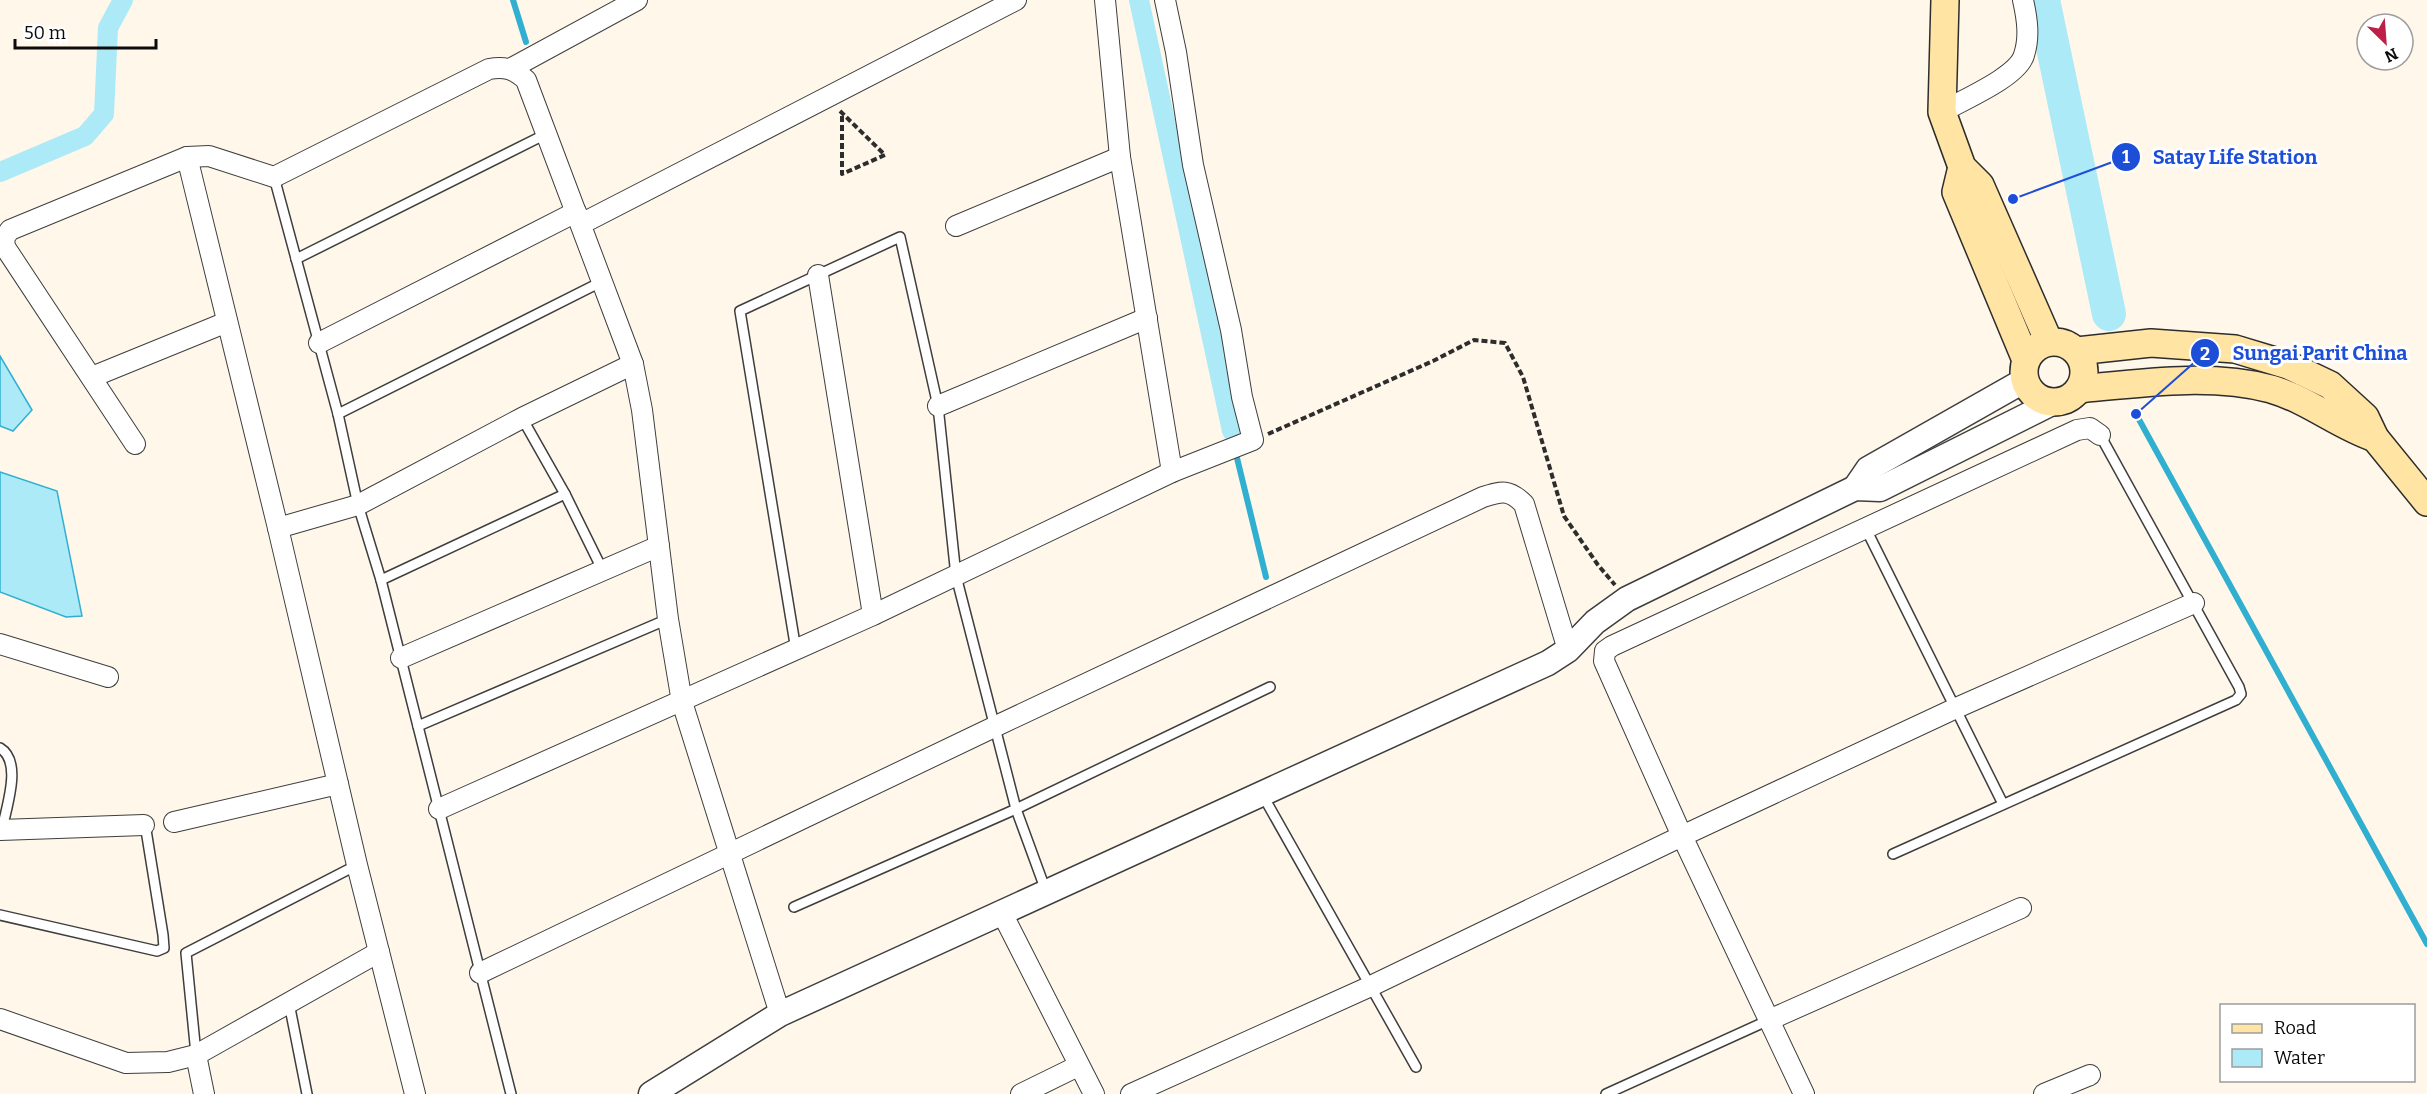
<svg xmlns="http://www.w3.org/2000/svg" width="2427" height="1094" font-family="Bitter,serif">
<rect width="100%" height="100%" fill="#fff7e9"/>
<g fill="#aceaf8" stroke="#31afd1" stroke-width="1.5">
<path d="M0,356L32,410L13,431L0,426Z"/>
<path d="M0,472L57,491L82,616L66,617L0,592Z"/>
</g>
<g fill="none" stroke-linecap="round" stroke-linejoin="round">
<g stroke="#31afd1" stroke-width="6">
<path d="M513,0L526,42"/>
<path d="M2136,414L2427,944"/>
<path d="M1237,458L1266,577"/>
</g>
<g stroke="#aceaf8" stroke-width="20">
<path d="M1139,0L1232,431"/>
<path d="M0,172L85,136L104,114L108,28L123,0"/>
</g>
<path stroke="#aceaf8" stroke-width="34" d="M2043,0L2109,314"/>
<defs>
<g id="service">
<path d="M274,177L338,414L358,505L381,580L511,1094"/>
<path d="M296,259L546,134"/>
<path d="M338,414L603,281"/>
<path d="M522,418L565,494L602,569"/>
<path d="M1865,527L2003,804"/>
<path d="M381,580L565,494"/>
<path d="M796,650L740,311L900,237L938,406L956,576L1016,809L1046,891"/>
<path d="M418,726L668,619"/>
<path d="M0,748C23,762 6,807 2,830"/>
<path d="M1262,794L1416,1067"/>
<path d="M1893,854L2236,700L2241,694L2239,687L2100,435"/>
<path d="M794,907L1016,809L1270,687"/>
<path d="M0,915L157,951L164,948L163,935L146,830L144,825"/>
<path d="M289,1003L307,1094"/>
<path d="M196,1054L186,953L357,865"/>
<path d="M1606,1094L1769,1020"/>
</g>
<g id="minor">
<path d="M1105,0L1120,157"/>
<path d="M510,69L637,0"/>
<path d="M1942,112C1962,100 2018,77 2024,55C2030,37 2027,18 2023,0"/>
<path d="M187,157L278,528L357,865L415,1094"/>
<path d="M581,224L1016,0"/>
<path d="M956,226L1120,157L1172,472"/>
<path d="M818,275L873,615"/>
<path d="M319,343L576,212"/>
<path d="M92,377L227,322"/>
<path d="M938,406L1147,318"/>
<path d="M135,444L5,247L4,238L10,230L187,157L209,156L274,177L489,69C505,66 514,69 526,80L633,364L642,410L668,619L682,702L780,1014"/>
<path d="M278,528L358,505L522,418L633,364"/>
<path d="M0,644L108,677"/>
<path d="M401,658L659,546"/>
<path d="M439,809L873,615L1172,472L1253,440L1242,397L1231,330L1193,165L1176,52L1165,0"/>
<path d="M174,822L338,784"/>
<path d="M0,830L144,825"/>
<path d="M1001,911L1094,1094"/>
<path d="M480,973L994,727L1483,497C1502,491 1509,489 1524,504L1568,650"/>
<path d="M0,1019L126,1063L168,1062L196,1055L379,952"/>
<path d="M1769,1020L2021,908"/>
<path d="M196,1055L204,1094"/>
<path d="M1021,1094L1078,1066"/>
<path d="M1131,1094L1371,986L1682,836L1954,709L2194,603"/>
<path d="M1804,1094L1682,836L1604,661L1605,651L1612,646L2077,430L2090,428L2100,435"/>
<path d="M2044,1094L2090,1075"/>
</g>
<g id="tertiary">
<path d="M1855,488L1868,469L2025,380"/>
<path d="M651,1094L780,1014L1548,663L1568,650L1595,622L1627,599L1855,488L1880,489L2054,402"/>
</g>
<g id="secondary">
<path d="M1945,0L1942,112L1962,167L1980,185L2049,342"/>
<path d="M1962,167L1956,192L2026,360"/>
<circle cx="2054" cy="372" r="30"/>
<path d="M2077,351L2151,343L2235,349L2288,365L2330,385L2365,417L2375,438L2427,502"/>
<path d="M2079,389C2142,383 2210,373 2271,389C2309,400 2339,426 2375,438"/>
</g>
</defs>
<use href="#service" stroke="#3e3e3e" stroke-width="12"/>
<use href="#minor" stroke="#3e3e3e" stroke-width="22"/>
<use href="#tertiary" stroke="#3e3e3e" stroke-width="27"/>
<use href="#secondary" stroke="#2d2d2d" stroke-width="30"/>
<g stroke="#2d2d2d" stroke-width="4" stroke-dasharray="6 3" stroke-linecap="butt">
<path d="M840,111L885,155L842,174V114"/>
<path d="M1268,434L1433,361L1474,340L1505,343L1523,377L1564,516L1598,565L1615,585"/>
</g>
<use href="#service" stroke="#fff" stroke-width="9"/>
<use href="#minor" stroke="#fff" stroke-width="20"/>
<use href="#tertiary" stroke="#fff" stroke-width="24"/>
<use href="#secondary" stroke="#ffe4a4" stroke-width="27"/>
</g>
<path fill="none" stroke="#1d4ed8" stroke-width="2" d="M2013 199L2126 157M2136 414L2205 353"/>
<g fill="#1d4ed8" stroke="#fff" stroke-width="2">
<circle cx="2013" cy="199" r="6"/>
<circle cx="2136" cy="414" r="6"/>
<circle cx="2126" cy="157" r="15"/>
<circle cx="2205" cy="353" r="15"/>
</g>
<g font-size="18" text-anchor="middle" font-weight="bold" fill="#fff">
<text x="2126" y="163">1</text>
<text x="2205" y="360">2</text>
</g>
<g font-size="20" text-anchor="middle" font-weight="bold" fill="#1d4ed8" stroke="#fff" stroke-width="6" stroke-linejoin="round" paint-order="stroke">
<text x="2235" y="164">Satay Life Station</text>
<text x="2320" y="360">Sungai Parit China</text>
</g>
<rect x="2220" y="1004" width="195" height="78" fill="#ffffff" stroke="#9d9d9d" stroke-width="1.5"/>
<rect x="2232" y="1024" width="30" height="9" fill="#ffe4a4" stroke="#9d9d9d" stroke-width="1.5"/>
<text x="2274" y="1034" font-size="18" fill="#0b0b0b">Road</text>
<rect x="2232" y="1049" width="30" height="18" fill="#aceaf8" stroke="#9d9d9d" stroke-width="1.5"/>
<text x="2274" y="1064" font-size="18" fill="#0b0b0b">Water</text>
<g transform="translate(2385 42) rotate(155)"><circle r="28" fill="#ffffff" stroke="#9d9d9d" stroke-width="1.5"/>
<path d="M0-4.5L10 22L0 15L-10 22Z" fill="#bf1f45"/>
<text y="-9" font-size="16" font-weight="bold" text-anchor="middle" fill="#0b0b0b">N</text>
</g>
<path d="M15 39v9h141v-9" fill="none" stroke="#0b0b0b" stroke-width="3"/>
<text x="24" y="39" font-size="18" fill="#0b0b0b" stroke="#ffffff" stroke-width="4.5" paint-order="stroke">50 m</text>
</svg>
